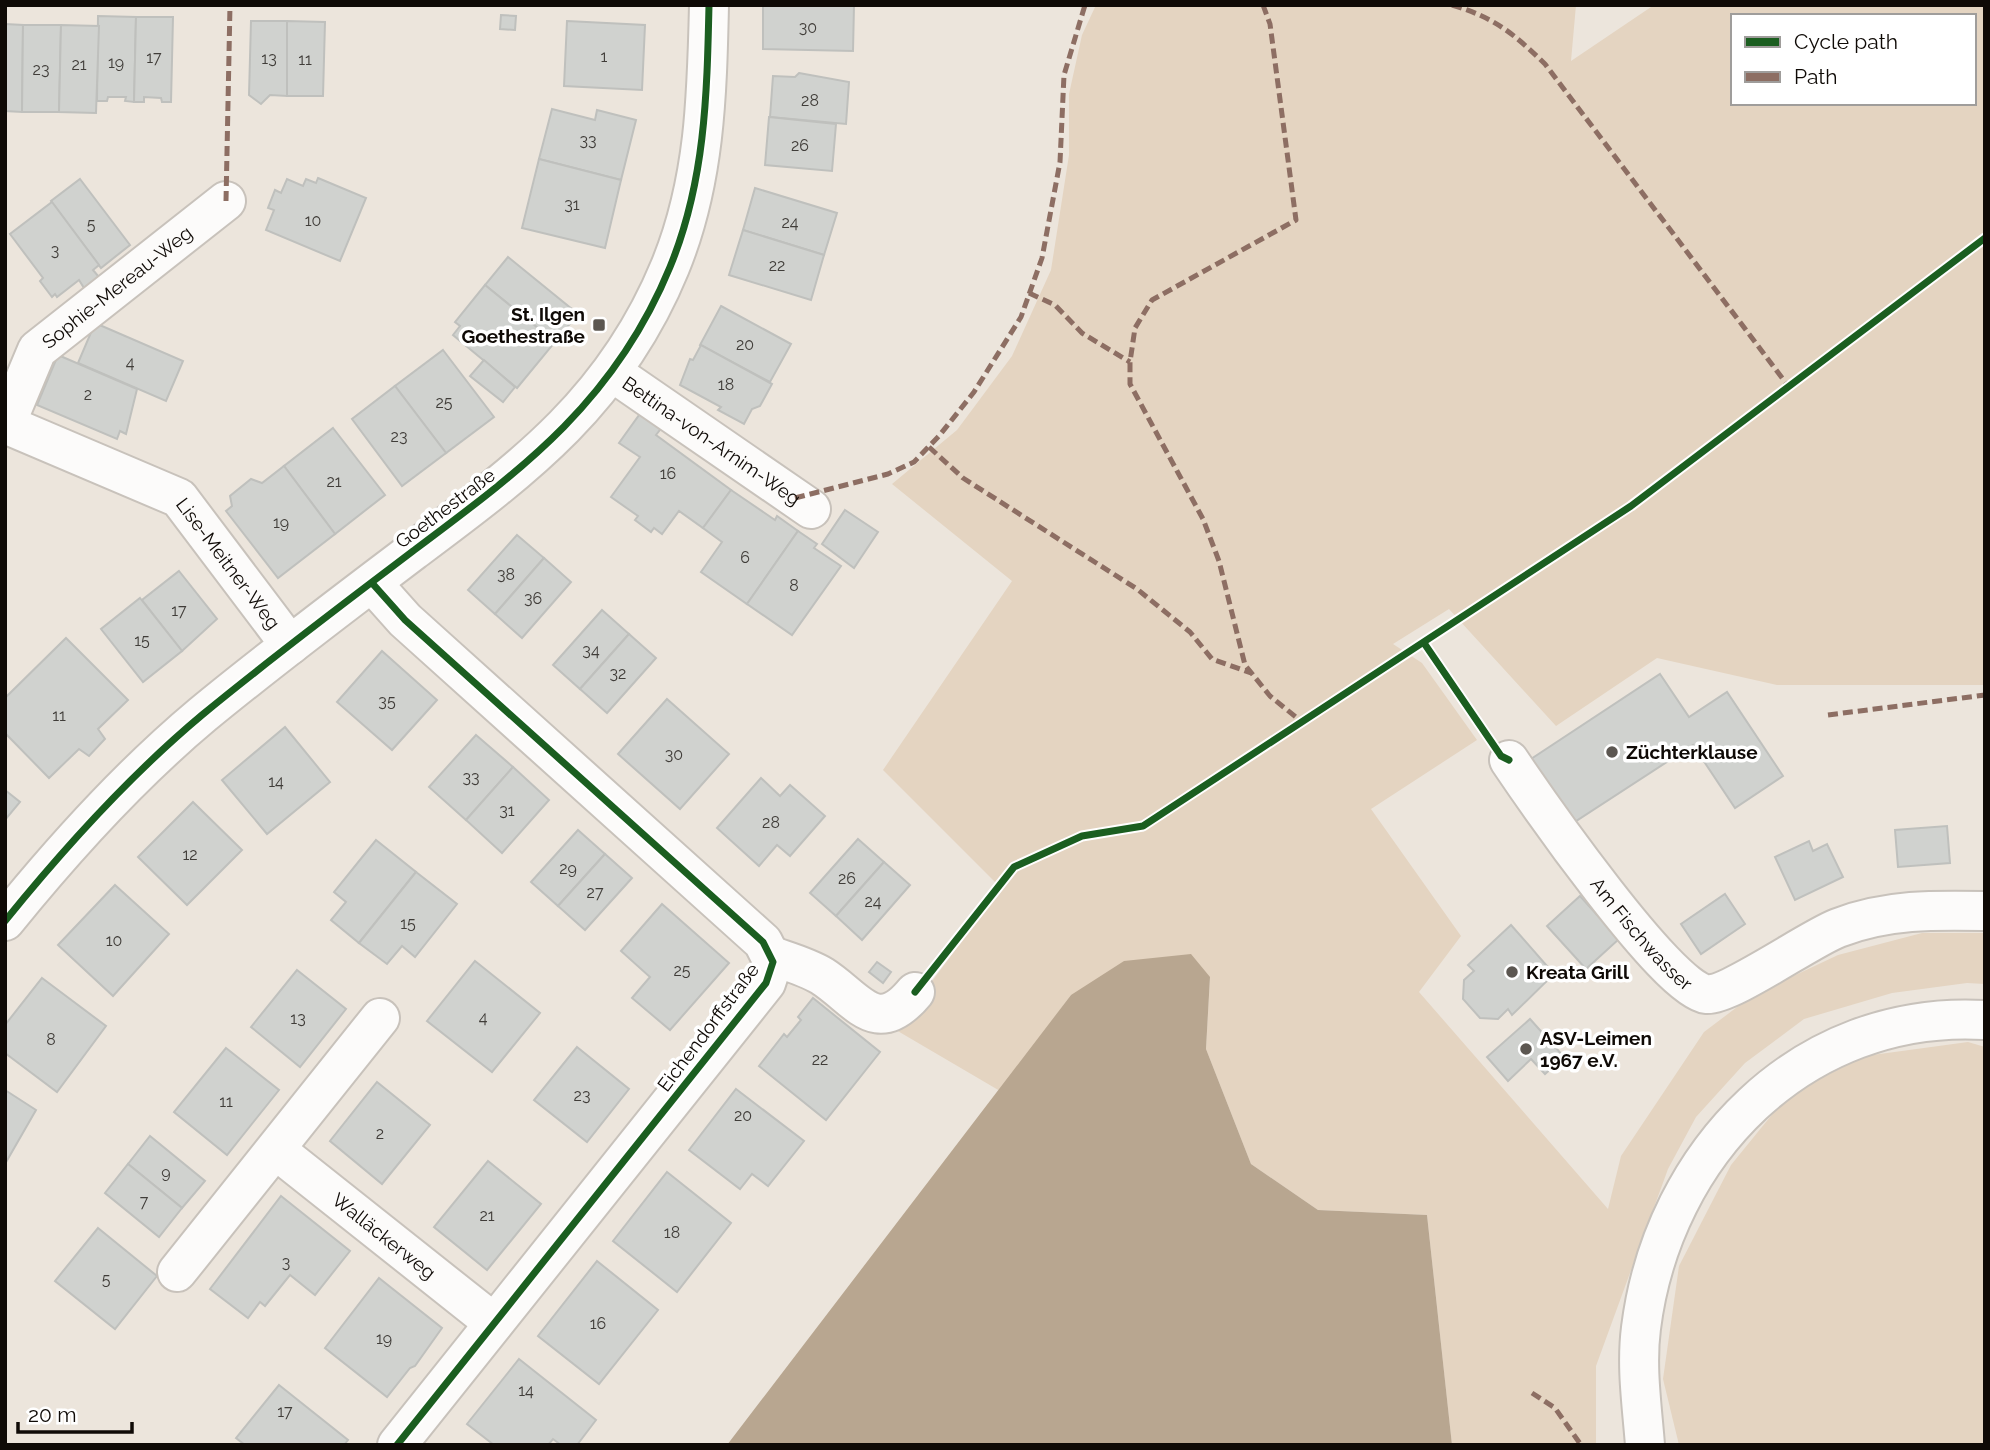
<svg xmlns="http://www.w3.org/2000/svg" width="1990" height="1450" font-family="Raleway,sans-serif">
<rect width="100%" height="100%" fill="#ece5dc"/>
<g fill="#e4d4c1" fill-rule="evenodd">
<path d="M1096,5H1576L1571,61L1654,5H1985V685H1777L1657,658L1556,726L1449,609L1393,644L1422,663L1477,740L1371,809L1461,936L1419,992L1608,1209L1621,1156L1704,1032L1753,995L1838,955L1922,933H1985V984L1967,983L1892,993L1804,1019L1745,1063L1696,1117L1668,1169L1596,1366V1445H1452L1427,1215L1318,1210L1251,1164L1206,1049L1210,978L1071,995L1000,1091L896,1030L1001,888L883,770L1012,581L892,484L957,430L1012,356L1051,270L1069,155V94L1082,35ZM1733,16H1974V103H1733Z"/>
<path d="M1968,1042L1985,1047V1445H1679L1663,1379L1679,1266L1731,1165L1788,1095L1865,1056Z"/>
</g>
<path fill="#b8a690" d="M1191,954L1210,977L1206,1049L1251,1164L1318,1210L1427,1215L1452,1445H727L1071,995L1124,961Z"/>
<g fill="#d0d2cf" stroke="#bfc0bd" stroke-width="2">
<path d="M763,5H854L853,51L763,49Z"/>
<path d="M501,15L516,16L515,30L500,29Z"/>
<path d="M98,16L136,17L134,102L125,101L126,97H108L107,101H97Z"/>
<path d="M136,17H173L171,102H162L161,98L144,97V102H134Z"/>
<path d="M251,21H287V96L270,95L261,104L249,95Z"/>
<path d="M287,21L325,22L323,96H287Z"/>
<path d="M567,21L645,25L642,90L564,86Z"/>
<path d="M5,24L23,25L22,112L5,111Z"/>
<path d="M23,25H61L59,112H22Z"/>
<path d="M61,25L99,26L96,113L59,112Z"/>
<path d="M799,73L849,82L846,124L770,117L773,76L795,77Z"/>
<path d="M552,109L595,120L597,110L636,120L621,180L539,159Z"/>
<path d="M769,117L836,124L832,171L765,165Z"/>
<path d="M539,159L621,180L605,248L522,228Z"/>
<path d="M318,178L366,198L340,261L266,230L274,210L268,208L275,190L281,193L287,179L303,186L306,179L316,183Z"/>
<path d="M80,179L130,245L101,268L51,201Z"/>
<path d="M755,188L837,213L824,255L743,230Z"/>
<path d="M52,202L99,265L93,270L99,277L84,288L79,280L57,297L55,294L52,297L40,281L43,278L10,234Z"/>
<path d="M743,230L824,255L811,300L729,275Z"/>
<path d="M508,257L578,314L555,342L485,285Z"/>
<path d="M485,285L555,342L517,388L453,335L460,326L455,322Z"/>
<path d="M721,306L791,344L770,382L700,345Z"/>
<path d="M95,323L183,361L166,401L78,363Z"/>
<path d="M701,345L772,384L760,406L752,409L744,424L718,410L721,407L680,385L690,359L693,360Z"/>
<path d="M443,350L494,417L446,453L395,386Z"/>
<path d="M58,355L137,389L126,434L120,431L117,439L37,405Z"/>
<path d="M484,360L515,387L503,402L470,376Z"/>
<path d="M395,386L446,453L402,486L352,419Z"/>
<path d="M642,411L663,426L656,435L731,490L703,528L679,511L662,534L654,528L651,532L635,520L638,516L611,497L640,457L619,443Z"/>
<path d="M333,428L385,495L335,534L284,466Z"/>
<path d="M284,466L335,534L278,578L226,511L232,506L230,496L251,479L262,483Z"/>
<path d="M731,490L775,520L777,516L798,531L747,604L701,572L722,542L703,528Z"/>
<path d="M845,510L878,532L854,568L822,544Z"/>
<path d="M798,531L817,544L814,548L841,566L792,635L747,604Z"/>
<path d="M517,535L544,558L495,614L468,590Z"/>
<path d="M544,558L571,582L522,638L495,614Z"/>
<path d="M179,571L217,619L182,651L142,600Z"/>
<path d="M140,598L182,651L143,682L101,629Z"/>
<path d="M602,610L629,634L580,689L553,665Z"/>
<path d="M629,634L656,658L607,713L580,689Z"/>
<path d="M66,638L128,700L98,729L105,739L89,756L79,749L49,778L5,733V698Z"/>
<path d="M382,651L437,700L392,750L337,702Z"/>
<path d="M1660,674L1689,717L1727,692L1783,776L1735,808L1693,745L1573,823L1531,759Z"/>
<path d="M667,699L729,754L680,809L618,754Z"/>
<path d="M285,727L330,782L267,834L222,780Z"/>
<path d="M476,735L513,767L466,820L429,787Z"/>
<path d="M513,767L549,800L502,853L466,820Z"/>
<path d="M761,778L780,796L790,785L825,816L790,856L777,845L759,866L717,828Z"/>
<path d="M5,790L20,802L5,820Z"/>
<path d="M193,802L242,850L187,905L138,857Z"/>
<path d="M1947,826L1950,863L1898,867L1895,830Z"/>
<path d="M578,830L605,854L558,906L531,882Z"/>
<path d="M858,839L884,862L836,916L810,893Z"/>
<path d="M376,840L416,872L359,943L331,920L346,902L334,892Z"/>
<path d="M1809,841L1813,851L1827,844L1843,877L1795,900L1775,857Z"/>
<path d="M605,854L632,878L585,930L558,906Z"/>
<path d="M884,862L910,885L862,940L836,916Z"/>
<path d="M416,872L457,904L415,957L402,946L387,964L359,943Z"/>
<path d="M115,885L169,934L113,996L58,945Z"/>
<path d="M1725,894L1745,924L1701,954L1681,924Z"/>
<path d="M1580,896L1619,939L1586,969L1547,926Z"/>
<path d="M662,904L729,963L670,1030L632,998L650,977L621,951Z"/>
<path d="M1511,925L1554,974L1512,1015L1508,1009L1498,1019L1480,1018L1463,999L1464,980L1474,971L1468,965Z"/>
<path d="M475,961L540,1013L492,1072L427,1021Z"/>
<path d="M877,962L891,972L883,983L869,972Z"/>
<path d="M297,970L346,1009L300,1067L251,1027Z"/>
<path d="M42,978L106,1026L57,1092L5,1053V1025Z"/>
<path d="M813,998L880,1052L826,1120L759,1066L784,1034L787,1037L801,1020L798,1017Z"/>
<path d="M1530,1019L1564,1057L1545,1074L1531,1059L1508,1081L1487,1057Z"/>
<path d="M577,1047L629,1089L587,1142L534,1100Z"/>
<path d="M226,1048L279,1090L227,1155L174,1112Z"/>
<path d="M377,1082L430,1125L382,1184L330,1141Z"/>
<path d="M736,1089L804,1141L768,1186L752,1174L740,1189L689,1150Z"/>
<path d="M5,1090L36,1110L5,1164Z"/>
<path d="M150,1136L205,1181L182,1208L128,1164Z"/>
<path d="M488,1161L541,1204L487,1270L434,1227Z"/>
<path d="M128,1164L182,1208L159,1237L105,1193Z"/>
<path d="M667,1172L731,1223L677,1292L613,1241Z"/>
<path d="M281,1196L350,1251L315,1295L290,1275L265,1306L260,1302L248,1318L210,1289Z"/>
<path d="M98,1228L157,1276L115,1329L55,1281Z"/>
<path d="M597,1261L658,1310L599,1384L538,1336Z"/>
<path d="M379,1278L442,1328L415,1366L410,1368L387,1397L325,1348Z"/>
<path d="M519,1359L596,1420L577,1445H561L553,1439L548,1445H494L467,1424Z"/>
<path d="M279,1385L348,1440L344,1445H245L236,1438Z"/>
</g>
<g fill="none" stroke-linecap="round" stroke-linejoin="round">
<defs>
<g id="street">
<path id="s1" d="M612,372L811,509"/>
<path id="s2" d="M5,424L179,498L290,645"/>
<path id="s3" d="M6,424L37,350L226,201"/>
<path d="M372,583L405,620L763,942L773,962L766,983L397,1445"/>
<path id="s4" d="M1509,760C1536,800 1667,989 1706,994C1728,997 1809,939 1838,928C1886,909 1935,910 1985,911"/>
<path d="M5,921C65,847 129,776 202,715C271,658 342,605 413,551C524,468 615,401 670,267C705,182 707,96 709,5"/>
<path d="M772,956C789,962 807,967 822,976C858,999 876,1039 915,992"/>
<path id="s5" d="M276,1150L494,1323"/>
<path d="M177,1272L380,1018"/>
</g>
<path id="primary" d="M1645,1445C1642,1406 1636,1367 1641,1328C1663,1153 1802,1009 1985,1020"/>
</defs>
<use href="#street" stroke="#c8c2bb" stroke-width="42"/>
<use href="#primary" stroke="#c8c2bb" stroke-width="42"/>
<use href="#street" stroke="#fcfbfa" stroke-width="38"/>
<use href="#primary" stroke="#fcfbfa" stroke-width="38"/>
<g stroke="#8d6e63" stroke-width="5" stroke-dasharray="10 5" stroke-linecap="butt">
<path d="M1263,5L1270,24L1296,220L1152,300L1135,328L1130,362V384L1203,519L1219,561L1245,665L1270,696L1302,722"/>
<path d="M1452,5C1495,18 1513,33 1545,64L1789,387"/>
<path d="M226,201L230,5"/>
<path d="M1029,293L1055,305L1082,333L1130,362"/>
<path d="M929,447L963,478L1137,589L1190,632L1212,659L1251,673"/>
<path d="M795,498L888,474L914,462L939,436L974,392L1021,317L1042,258L1060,162L1064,75L1085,5"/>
<path d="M1828,715L1985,695"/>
<path d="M1532,1393L1555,1408L1581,1445"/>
</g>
<defs>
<g id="cycleway">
<path d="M372,583L405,620L763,942L773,962L766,983L397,1445"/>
<path d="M1424,643L1501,756L1509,760"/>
<path d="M5,921C65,847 129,776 202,715C271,658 342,605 413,551C524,468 615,401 670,267C705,182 707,96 709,5"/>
<path d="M915,992L1014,867L1082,836L1143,826L1631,506L1985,238"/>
</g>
</defs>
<use href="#cycleway" stroke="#fff" stroke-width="11"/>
<use href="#cycleway" stroke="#1b5e20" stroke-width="7"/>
</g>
<g fill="#5c5751" stroke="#fff" stroke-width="2.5">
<rect x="592" y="318" width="14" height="14" rx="3.5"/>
<circle cx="1612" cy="752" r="7"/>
<circle cx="1512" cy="972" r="7"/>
<circle cx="1526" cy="1049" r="7"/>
</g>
<g text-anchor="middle" stroke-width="7" stroke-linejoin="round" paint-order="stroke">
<g font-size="16" fill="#403d39">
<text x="808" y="33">30</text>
<text x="604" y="62">1</text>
<text x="154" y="63">17</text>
<text x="269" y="64">13</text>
<text x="305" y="65">11</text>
<text x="116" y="68">19</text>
<text x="79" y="70">21</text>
<text x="41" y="75">23</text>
<text x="810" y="106">28</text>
<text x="588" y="146">33</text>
<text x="800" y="151">26</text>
<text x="572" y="210">31</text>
<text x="313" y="226">10</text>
<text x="790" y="228">24</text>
<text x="91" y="230">5</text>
<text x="55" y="256">3</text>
<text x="777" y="271">22</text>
<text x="745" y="350">20</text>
<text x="130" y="368">4</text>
<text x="726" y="390">18</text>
<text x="88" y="400">2</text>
<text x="444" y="408">25</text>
<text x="399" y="442">23</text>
<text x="668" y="479">16</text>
<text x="334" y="487">21</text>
<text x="281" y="528">19</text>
<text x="745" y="563">6</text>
<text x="506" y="580">38</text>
<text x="794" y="591">8</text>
<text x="533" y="604">36</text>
<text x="179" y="616">17</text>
<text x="142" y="646">15</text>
<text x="591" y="656">34</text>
<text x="618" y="679">32</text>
<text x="387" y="707">35</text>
<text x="59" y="721">11</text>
<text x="674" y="760">30</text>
<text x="471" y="783">33</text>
<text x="276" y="787">14</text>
<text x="507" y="816">31</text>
<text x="771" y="828">28</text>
<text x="190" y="860">12</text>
<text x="568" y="874">29</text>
<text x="847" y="884">26</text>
<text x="595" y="898">27</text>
<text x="873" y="907">24</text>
<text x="408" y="929">15</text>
<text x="114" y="946">10</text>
<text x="682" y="976">25</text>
<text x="483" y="1023">4</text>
<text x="298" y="1024">13</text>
<text x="51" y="1045">8</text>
<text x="820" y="1065">22</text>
<text x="582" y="1101">23</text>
<text x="226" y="1107">11</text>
<text x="743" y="1121">20</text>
<text x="380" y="1139">2</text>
<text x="166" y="1178">9</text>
<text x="144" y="1207">7</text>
<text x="487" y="1221">21</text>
<text x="672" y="1238">18</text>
<text x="286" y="1268">3</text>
<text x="106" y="1285">5</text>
<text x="598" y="1329">16</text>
<text x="384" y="1344">19</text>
<text x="526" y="1396">14</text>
<text x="285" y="1417">17</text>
</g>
<g font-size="19" fill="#0f0a06" stroke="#fff">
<text dy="7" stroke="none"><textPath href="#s3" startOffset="182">Sophie-Mereau-Weg</textPath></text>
<text dy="7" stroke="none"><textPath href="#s1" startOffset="121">Bettina-von-Arnim-Weg</textPath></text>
<text transform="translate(445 508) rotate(-37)" y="7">Goethestraße</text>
<text dy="7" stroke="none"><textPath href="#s2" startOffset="271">Lise-Meitner-Weg</textPath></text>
<text dy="7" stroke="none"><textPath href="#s4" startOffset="219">Am Fischwasser</textPath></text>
<text transform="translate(708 1027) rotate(-53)" y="7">Eichendorffstraße</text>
<text dy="7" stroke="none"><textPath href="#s5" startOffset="138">Walläckerweg</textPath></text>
</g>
<g font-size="19" font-weight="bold" fill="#0f0a06" stroke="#fff" text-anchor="start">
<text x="585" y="321" text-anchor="end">St. Ilgen<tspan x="585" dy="22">Goethestraße</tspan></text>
<text x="1626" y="759">Züchterklause</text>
<text x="1526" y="979">Kreata Grill</text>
<text x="1540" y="1045">ASV-Leimen<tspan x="1540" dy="22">1967 e.V.</tspan></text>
</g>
</g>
<rect width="1990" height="1450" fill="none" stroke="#0f0a06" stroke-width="14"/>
<rect x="1731" y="14" width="245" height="91" fill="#ffffff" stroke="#9f9d9b" stroke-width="2"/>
<rect x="1745" y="37" width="35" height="10" fill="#1b5e20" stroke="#9f9d9b" stroke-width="2"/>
<text x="1794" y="49" font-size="21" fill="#0f0a06">Cycle path</text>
<rect x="1745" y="72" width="35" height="10" fill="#8d6e63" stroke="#9f9d9b" stroke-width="2"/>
<text x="1794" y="84" font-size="21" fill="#0f0a06">Path</text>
<path d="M18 1422v10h114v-10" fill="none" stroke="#0f0a06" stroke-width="3.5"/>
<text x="28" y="1422" font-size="21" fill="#0f0a06" stroke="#ffffff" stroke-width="5" paint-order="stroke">20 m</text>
</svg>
